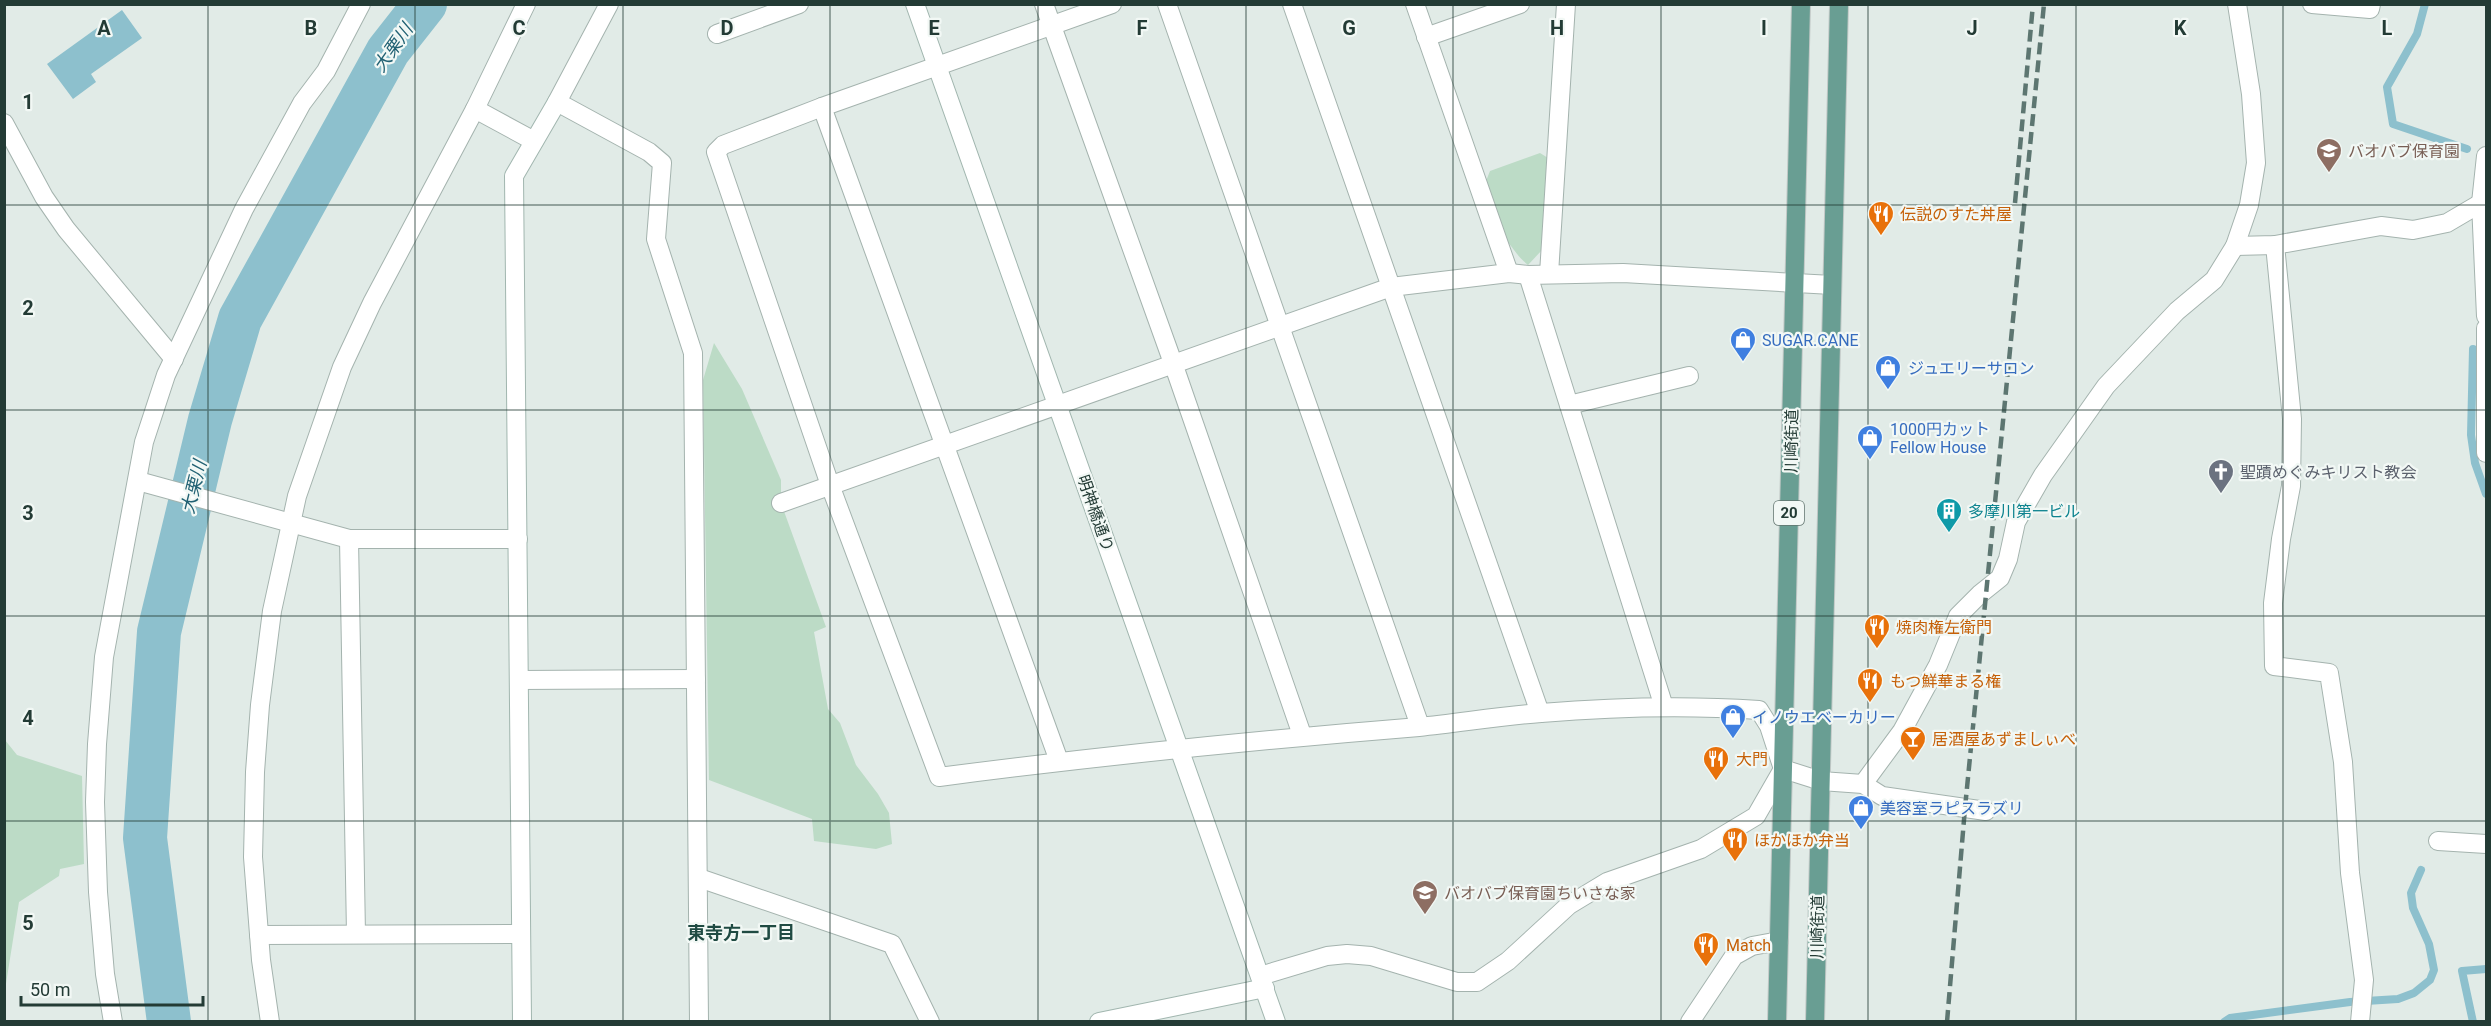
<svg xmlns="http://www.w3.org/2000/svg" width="2491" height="1026" font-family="Roboto,'Noto Sans JP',sans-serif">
<rect width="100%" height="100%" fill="#e1ebe7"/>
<g fill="#bcdbc6">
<path d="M1540,153L1548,158L1542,250L1528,265C1515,254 1514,248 1504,238L1486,181L1490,171Z"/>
<path d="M714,343L742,389L781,480V503L826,627L814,632L828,709L840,723L856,765L878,794L889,813L892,844L876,849L814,841L812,819L709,780L703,380Z"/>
<path d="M5,740L17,755L82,776L84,864L60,869L59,876L19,902L5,990Z"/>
</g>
<path fill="#8dc0cd" d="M122,10L142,38L91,74L96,82L73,99L47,64Z"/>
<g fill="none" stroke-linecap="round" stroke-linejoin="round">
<g stroke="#8dc0cd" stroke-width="8">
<path d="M2425,4L2417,34L2387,87L2393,124L2467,149"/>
<path d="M2473,349L2471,435L2475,463L2486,494"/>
<path d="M2224,1022L2230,1018L2350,1002L2398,999L2414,993L2430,980L2434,970L2429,944L2413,908L2411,893L2421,870"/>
<path d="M2473,1022L2462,971L2486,969"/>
</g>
<path stroke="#8dc0cd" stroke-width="44" d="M169,1022L145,838L159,632L210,420L240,319L388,51L425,4"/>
<defs>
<g id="street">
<path d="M609,4L557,102L649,152L662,163L656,239L693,353L699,1022"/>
<path d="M1044,4L1173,363L1302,735"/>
<path d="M1112,4L822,107L723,145L716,152L830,485L939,777C1099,756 1258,740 1419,727C1459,723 1500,716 1541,713C1613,707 1686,705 1759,710L1769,726L1783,769L1756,816L1701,849L1607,882L1569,905L1508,961L1477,982H1457L1371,956L1347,954L1327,956L1260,976"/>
<path d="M1167,4L1420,726"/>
<path d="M1292,4L1540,713"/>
<path d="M1415,4L1509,273"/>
<path d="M2312,4L2370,9L2371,4"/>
<path d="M717,34L799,4"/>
<path d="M1426,37L1520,4"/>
<path d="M822,107L1059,761"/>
<path d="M475,109L534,141"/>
<path d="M4,123L44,197L66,229L174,359"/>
<path d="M2486,156L2481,203L2486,316"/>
<path d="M2275,245L2292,419L2291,486L2281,539L2273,603L2274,666L2329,673L2343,762L2350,873L2364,980L2360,1022"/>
<path d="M2235,246L2275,245L2381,226L2413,230L2447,223L2481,203"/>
<path d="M1549,274L1566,4"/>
<path d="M1528,275L1664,707"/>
<path d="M2486,328V453"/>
<path d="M1569,405L1689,376"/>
<path d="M138,481L349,539H518"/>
<path d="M781,503L1391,287L1509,273L1528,275L1623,273L1832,285"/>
<path d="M349,539L356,934"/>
<path d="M519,680L696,679"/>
<path d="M1783,769L1821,781L1863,784L1882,796L1986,811"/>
<path d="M1863,784L1902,731L1938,665L1958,616L1980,594L2000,578L2008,559L2016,522L2043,475L2106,386L2177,311L2214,280L2235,246L2249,205L2256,163L2251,94L2237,4"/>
<path d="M2438,841L2486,844"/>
<path d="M699,878L892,944L930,1022"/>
<path d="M259,935L520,934"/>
<path d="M113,1022L105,974L98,892L95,802L97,744L104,657L144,442L166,375L244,209L302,103L326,71L361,4"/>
<path d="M270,1022L261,960L253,857L255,772L260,705L272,611L297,496L342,367L372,303L475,109L526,4"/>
<path d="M1690,1022L1734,956L1752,946L1779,941"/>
</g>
<g id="secondary">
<path d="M915,4L1276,1022"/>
<path d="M522,1022L514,176L557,102"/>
<path d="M1099,1022L1265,988"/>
</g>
<g id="primary">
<path d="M1777,1022L1801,4"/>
<path d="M1815,1022L1839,4"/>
</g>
</defs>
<use href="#street" stroke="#a4b3ae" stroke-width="20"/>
<use href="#secondary" stroke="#a1b6af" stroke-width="20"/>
<use href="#primary" stroke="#c1c8c6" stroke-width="20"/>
<use href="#street" stroke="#fff" stroke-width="18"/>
<use href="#secondary" stroke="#fff" stroke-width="18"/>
<use href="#primary" stroke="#699e93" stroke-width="18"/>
<g stroke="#5d7671" stroke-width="4.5" stroke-dasharray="12 6" stroke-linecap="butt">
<path d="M2015,203L2033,4"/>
<path d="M1947,1022L1965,808L2044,4"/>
</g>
</g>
<path fill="none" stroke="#233b35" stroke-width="1.5" stroke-opacity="0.55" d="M208,4V1022M415,4V1022M623,4V1022M830,4V1022M1038,4V1022M1246,4V1022M1453,4V1022M1661,4V1022M1868,4V1022M2076,4V1022M2283,4V1022M4,205H2486M4,410H2486M4,616H2486M4,821H2486"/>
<defs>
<symbol id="school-pin" viewBox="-11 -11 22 30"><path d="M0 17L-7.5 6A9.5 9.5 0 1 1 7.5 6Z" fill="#8d6e63" stroke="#f2f8f5"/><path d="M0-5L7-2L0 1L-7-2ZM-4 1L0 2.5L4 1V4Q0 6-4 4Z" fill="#fff"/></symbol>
<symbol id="restaurant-pin" viewBox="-11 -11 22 30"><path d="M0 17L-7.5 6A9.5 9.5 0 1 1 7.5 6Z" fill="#e8710a" stroke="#f2f8f5"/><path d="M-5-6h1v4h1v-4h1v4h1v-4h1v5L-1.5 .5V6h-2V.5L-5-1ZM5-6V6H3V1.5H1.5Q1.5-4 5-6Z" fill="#fff"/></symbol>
<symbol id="shop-pin" viewBox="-11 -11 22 30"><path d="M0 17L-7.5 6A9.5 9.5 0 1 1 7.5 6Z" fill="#3f7fe0" stroke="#f2f8f5"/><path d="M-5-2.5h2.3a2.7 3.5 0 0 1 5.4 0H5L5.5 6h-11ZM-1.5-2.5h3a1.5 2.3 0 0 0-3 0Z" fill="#fff"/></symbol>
<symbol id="church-pin" viewBox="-11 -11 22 30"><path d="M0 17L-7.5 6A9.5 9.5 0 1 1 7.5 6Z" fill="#6b7280" stroke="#f2f8f5"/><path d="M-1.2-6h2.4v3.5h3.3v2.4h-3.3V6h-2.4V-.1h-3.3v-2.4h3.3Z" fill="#fff"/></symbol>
<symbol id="building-pin" viewBox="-11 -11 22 30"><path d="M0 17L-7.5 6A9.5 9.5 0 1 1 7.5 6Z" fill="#0f9aa8" stroke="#f2f8f5"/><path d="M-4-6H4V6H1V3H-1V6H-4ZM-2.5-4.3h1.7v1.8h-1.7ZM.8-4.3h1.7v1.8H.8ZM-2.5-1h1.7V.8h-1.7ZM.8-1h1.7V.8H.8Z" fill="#fff"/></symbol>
<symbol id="bar-pin" viewBox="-11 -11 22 30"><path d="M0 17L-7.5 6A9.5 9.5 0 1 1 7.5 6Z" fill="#e8710a" stroke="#f2f8f5"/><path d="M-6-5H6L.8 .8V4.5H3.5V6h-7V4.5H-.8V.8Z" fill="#fff"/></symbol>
</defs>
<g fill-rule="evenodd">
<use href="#school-pin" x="2314" y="136" width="30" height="40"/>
<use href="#restaurant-pin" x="1866" y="199" width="30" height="40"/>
<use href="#shop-pin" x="1728" y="325" width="30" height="40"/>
<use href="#shop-pin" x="1873" y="353" width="30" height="40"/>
<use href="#shop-pin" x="1855" y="423" width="30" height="40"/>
<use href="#church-pin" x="2206" y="457" width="30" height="40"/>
<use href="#building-pin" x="1934" y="496" width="30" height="40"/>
<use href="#restaurant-pin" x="1862" y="612" width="30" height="40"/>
<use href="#restaurant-pin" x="1855" y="666" width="30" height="40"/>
<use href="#shop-pin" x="1718" y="702" width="30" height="40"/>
<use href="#bar-pin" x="1898" y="724" width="30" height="40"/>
<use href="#restaurant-pin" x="1701" y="744" width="30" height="40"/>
<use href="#shop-pin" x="1846" y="793" width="30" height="40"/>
<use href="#restaurant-pin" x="1720" y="825" width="30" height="40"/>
<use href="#school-pin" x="1410" y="878" width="30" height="40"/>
<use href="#restaurant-pin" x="1691" y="930" width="30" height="40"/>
</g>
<g text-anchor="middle" stroke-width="4.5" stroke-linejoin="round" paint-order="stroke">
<rect fill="#f2f8f5" stroke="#61746f" stroke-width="1.5" x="1774" y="501" width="30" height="24" rx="4.5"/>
<g font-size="15" font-weight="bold" fill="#233b35">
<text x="1789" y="518">20</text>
</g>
<g font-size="16" fill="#785e54" stroke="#f2f8f5" text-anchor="start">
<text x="2348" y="157">バオバブ保育園</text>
<text x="1444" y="899">バオバブ保育園ちいさな家</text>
</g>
<g font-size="16" fill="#c56008" stroke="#f2f8f5" text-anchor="start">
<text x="1900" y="220">伝説のすた丼屋</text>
<text x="1896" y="633">焼肉権左衛門</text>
<text x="1890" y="687">もつ鮮華まる権</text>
<text x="1932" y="745">居酒屋あずましぃべ</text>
<text x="1736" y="765">大門</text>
<text x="1754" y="846">ほかほか弁当</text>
<text x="1726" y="951">Match</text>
</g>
<g font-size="16" fill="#366cbe" stroke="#f2f8f5" text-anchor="start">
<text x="1762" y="346">SUGAR.CANE</text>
<text x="1908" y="374">ジュエリーサロン</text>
<text x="1890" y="435">1000円カット<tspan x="1890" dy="18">Fellow House</tspan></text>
<text x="1752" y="723">イノウエベーカリー</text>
<text x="1880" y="814">美容室ラピスラズリ</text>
</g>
<g font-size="16" fill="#233b35" stroke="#f2f8f5">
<text transform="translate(1791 441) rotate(-89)" y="6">川崎街道</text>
<text transform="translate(1096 513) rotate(71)" y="6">明神橋通り</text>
<text transform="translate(1817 927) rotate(-89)" y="6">川崎街道</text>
</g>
<g font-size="16" fill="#5b616d" stroke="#f2f8f5" text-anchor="start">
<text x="2240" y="478">聖蹟めぐみキリスト教会</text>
</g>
<g font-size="16" fill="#0d838f" stroke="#f2f8f5" text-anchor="start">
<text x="1968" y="517">多摩川第一ビル</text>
</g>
<g font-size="18" font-style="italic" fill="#216173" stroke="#f2f8f5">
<text transform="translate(393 48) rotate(-55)" y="6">大栗川</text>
<text transform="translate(194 487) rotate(-76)" y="6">大栗川</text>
</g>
<g font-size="18" font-weight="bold" fill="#204b43" stroke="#f2f8f5">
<text x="741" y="939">東寺方一丁目</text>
</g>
</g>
<g font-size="20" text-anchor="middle" font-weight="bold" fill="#233b35" stroke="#f2f8f5" stroke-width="4.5" stroke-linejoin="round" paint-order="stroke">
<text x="104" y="35">A</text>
<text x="311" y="35">B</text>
<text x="519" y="35">C</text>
<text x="727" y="35">D</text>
<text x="934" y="35">E</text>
<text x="1142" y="35">F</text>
<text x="1349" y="35">G</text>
<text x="1557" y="35">H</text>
<text x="1764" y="35">I</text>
<text x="1972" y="35">J</text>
<text x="2180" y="35">K</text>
<text x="2387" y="35">L</text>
<text x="28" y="109">1</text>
<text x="28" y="315">2</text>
<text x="28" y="520">3</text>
<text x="28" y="725">4</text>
<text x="28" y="930">5</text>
</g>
<rect width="2491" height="1026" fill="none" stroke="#233b35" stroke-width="12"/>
<path d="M21 996v9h182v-9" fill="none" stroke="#233b35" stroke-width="3"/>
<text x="30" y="996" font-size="18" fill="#233b35" stroke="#f2f8f5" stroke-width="4.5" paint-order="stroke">50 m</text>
</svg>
